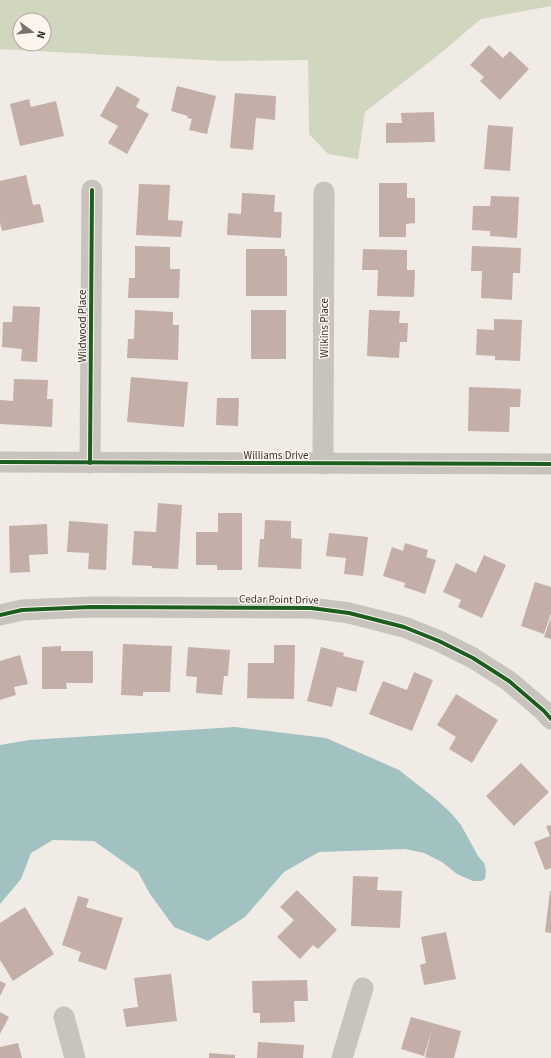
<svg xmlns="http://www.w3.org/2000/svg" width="551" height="1058" font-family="'Source Sans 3',sans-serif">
<rect width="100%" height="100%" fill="#f0ebe5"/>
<path fill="#d1d6bf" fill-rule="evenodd" d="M0,0H551V6L481,19L437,56L365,112L358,159L328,154L309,134L308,60L222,61L0,49ZM20,20H44V44H20Z"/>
<path fill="#a1c2c1" d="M235,727L326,738L399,770L437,800L450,812L461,825L478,856L484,863L486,870L485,879L481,881H473L457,874L442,862L424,853L405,849L319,852L284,872L245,917L208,941L174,927L150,894L138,872L94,841L53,840L31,853L21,879L0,904V745L29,740Z"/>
<g fill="#c3afa7">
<path d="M489,45L503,58L510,51L529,69L500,100L480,81L484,77L470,65Z"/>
<path d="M117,86L140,99L136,107L149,114L127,154L108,143L118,126L100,116Z"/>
<path d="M177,86L216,96L207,134L189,130L192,119L187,118L188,116L171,111Z"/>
<path d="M235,93L276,96L275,120L256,118L253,150L230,148Z"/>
<path d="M29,99L31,107L56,101L64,136L20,146L10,104Z"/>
<path d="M434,112L435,142L386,143V123H402L401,113Z"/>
<path d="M488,125L513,127L510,171L484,169Z"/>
<path d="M26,175L33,205L40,204L44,222L2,231L0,223V181Z"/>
<path d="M379,183H407V198H415V223L406,224V237H379Z"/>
<path d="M139,184L170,185L168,220L183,221L181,237L136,235Z"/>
<path d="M242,193L275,195L274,212H282L281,238L227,235L228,213L241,214Z"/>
<path d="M491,196L519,197L517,238L490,236V231L472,230L473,206H490Z"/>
<path d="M135,246L170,247V269H180L179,298H128L129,278H135Z"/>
<path d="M472,246L521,248L520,273H513L512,300L481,298L482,271H471Z"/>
<path d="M246,249H285V256H287V296H246Z"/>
<path d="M363,249L407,250V270H415L414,297L377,296L378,270H362Z"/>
<path d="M13,306L40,307L37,362L21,361L22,349L2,347L3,322H12Z"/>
<path d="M135,310L173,312V325H179L178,360L127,358L128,339H134Z"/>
<rect x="251" y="310" width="35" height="49"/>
<path d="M369,310L400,311L399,323H408L407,342H400L399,358L367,356Z"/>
<path d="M494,319L522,320L520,361L495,360V356L476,355L477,329L494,330Z"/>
<path d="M131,377L188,382L184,427L127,422Z"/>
<path d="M14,379L48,380L47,399H53L52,427L0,424V400L13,401Z"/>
<path d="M469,387L521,389L520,407H510L509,432L468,431Z"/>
<path d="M217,398H239L238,426L216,425Z"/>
<path d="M158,503L182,505L178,569L152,568V566L132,565L134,531L156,532Z"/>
<path d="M218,513H242V570H217V565H196V532H218Z"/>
<path d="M265,520L291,521V538L302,539L301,569L258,567L260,539H264Z"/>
<path d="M69,521L108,524L106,570L88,569L89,553L67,552Z"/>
<path d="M47,524L48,554L29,555L30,572L10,573L9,526Z"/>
<path d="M329,533L368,537L363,576L344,574L346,558L326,556Z"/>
<path d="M405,543L428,550L426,557L436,560L425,594L404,587L405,583L383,576L392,547L403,551Z"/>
<path d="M484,555L506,565L482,618L458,607L461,600L443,592L456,563L476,573Z"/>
<path d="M535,582L551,587V613L544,634L521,626Z"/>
<path d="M551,617V639L544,637Z"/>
<path d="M123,644L172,646L170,692H143V696L121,695Z"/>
<path d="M274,645H295L294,699L247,698L248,663H274Z"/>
<path d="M61,646V651H93V683H66L67,689H42V647Z"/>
<path d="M188,647L230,650L228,676H224L222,695L196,693L197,677L186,676Z"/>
<path d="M321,647L344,653L343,656L364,661L356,692L337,687L332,707L307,701Z"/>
<path d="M20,655L28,684L14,687L16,695L0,700V661Z"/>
<path d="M414,672L433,680L412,731L369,714L383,681L407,690Z"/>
<path d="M456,694L498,720L472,763L449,749L456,737L437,725Z"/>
<path d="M521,763L549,792L514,826L486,796Z"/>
<path d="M551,825V868L545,870L534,842L550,836L546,826Z"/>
<path d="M353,876L378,877L377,890L402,891L400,928L351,926Z"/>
<path d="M297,890L337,930L318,949L313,945L300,959L277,937L294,920L280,907Z"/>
<path d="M550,891H551V933L545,932Z"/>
<path d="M78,896L89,899L86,907L123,918L106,970L78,961L81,952L62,945Z"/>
<path d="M25,907L54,954L13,981L0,960V923Z"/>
<path d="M446,932L456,979L424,985L420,965L426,963L421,937Z"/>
<path d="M171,974L177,1021L126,1027L123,1009L138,1007L134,978Z"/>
<path d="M307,980L308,1001H294L295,1022L260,1023V1013H253L252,981Z"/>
<path d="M0,981L6,984L0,996Z"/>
<path d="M0,1012L9,1017L0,1034Z"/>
<path d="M411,1017L461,1031L454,1058H429L425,1057L432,1029L424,1056L401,1049Z"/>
<path d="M258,1042L304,1045L303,1058H257Z"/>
<path d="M18,1043L22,1058H0V1047Z"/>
<path d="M209,1053L235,1055V1058H209Z"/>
</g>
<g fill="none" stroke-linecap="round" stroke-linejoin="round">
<g stroke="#c9c3be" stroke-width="21">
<path d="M0,462L551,464"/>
<path d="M90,463L92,190"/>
<path d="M323,464L324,192"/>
<path d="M0,615L22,610L91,607L311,608L349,613L404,627L439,641L473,658L509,681L544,711L551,719"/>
<path d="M64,1017L75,1058"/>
<path d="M342,1058L363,988"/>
</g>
<defs>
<g id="cycleway">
<path d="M0,462L551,464"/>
<path d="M90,463L92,190"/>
<path d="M0,615L22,610L91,607L311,608L349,613L404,627L439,641L473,658L509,681L544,711L551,719"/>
</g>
</defs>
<use href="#cycleway" stroke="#fbf5ee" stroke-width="6"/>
<use href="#cycleway" stroke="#1b5e20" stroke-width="4"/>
</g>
<g text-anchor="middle" stroke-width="3" stroke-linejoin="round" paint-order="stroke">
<g font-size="11" fill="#3b302b" stroke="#fbf5ee">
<text transform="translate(82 326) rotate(-90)" y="4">Wildwood Place</text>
<text transform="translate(324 328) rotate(-90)" y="4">Wilkins Place</text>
<text x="276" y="459">Williams Drive</text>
<text transform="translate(279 599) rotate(1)" y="4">Cedar Point Drive</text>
</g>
</g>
<g transform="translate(32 32) rotate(106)"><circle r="19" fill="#fbf5ee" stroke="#aea6a0"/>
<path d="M0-3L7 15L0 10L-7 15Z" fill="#7a716c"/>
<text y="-6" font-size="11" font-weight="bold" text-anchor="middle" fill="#3b302b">N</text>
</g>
</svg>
